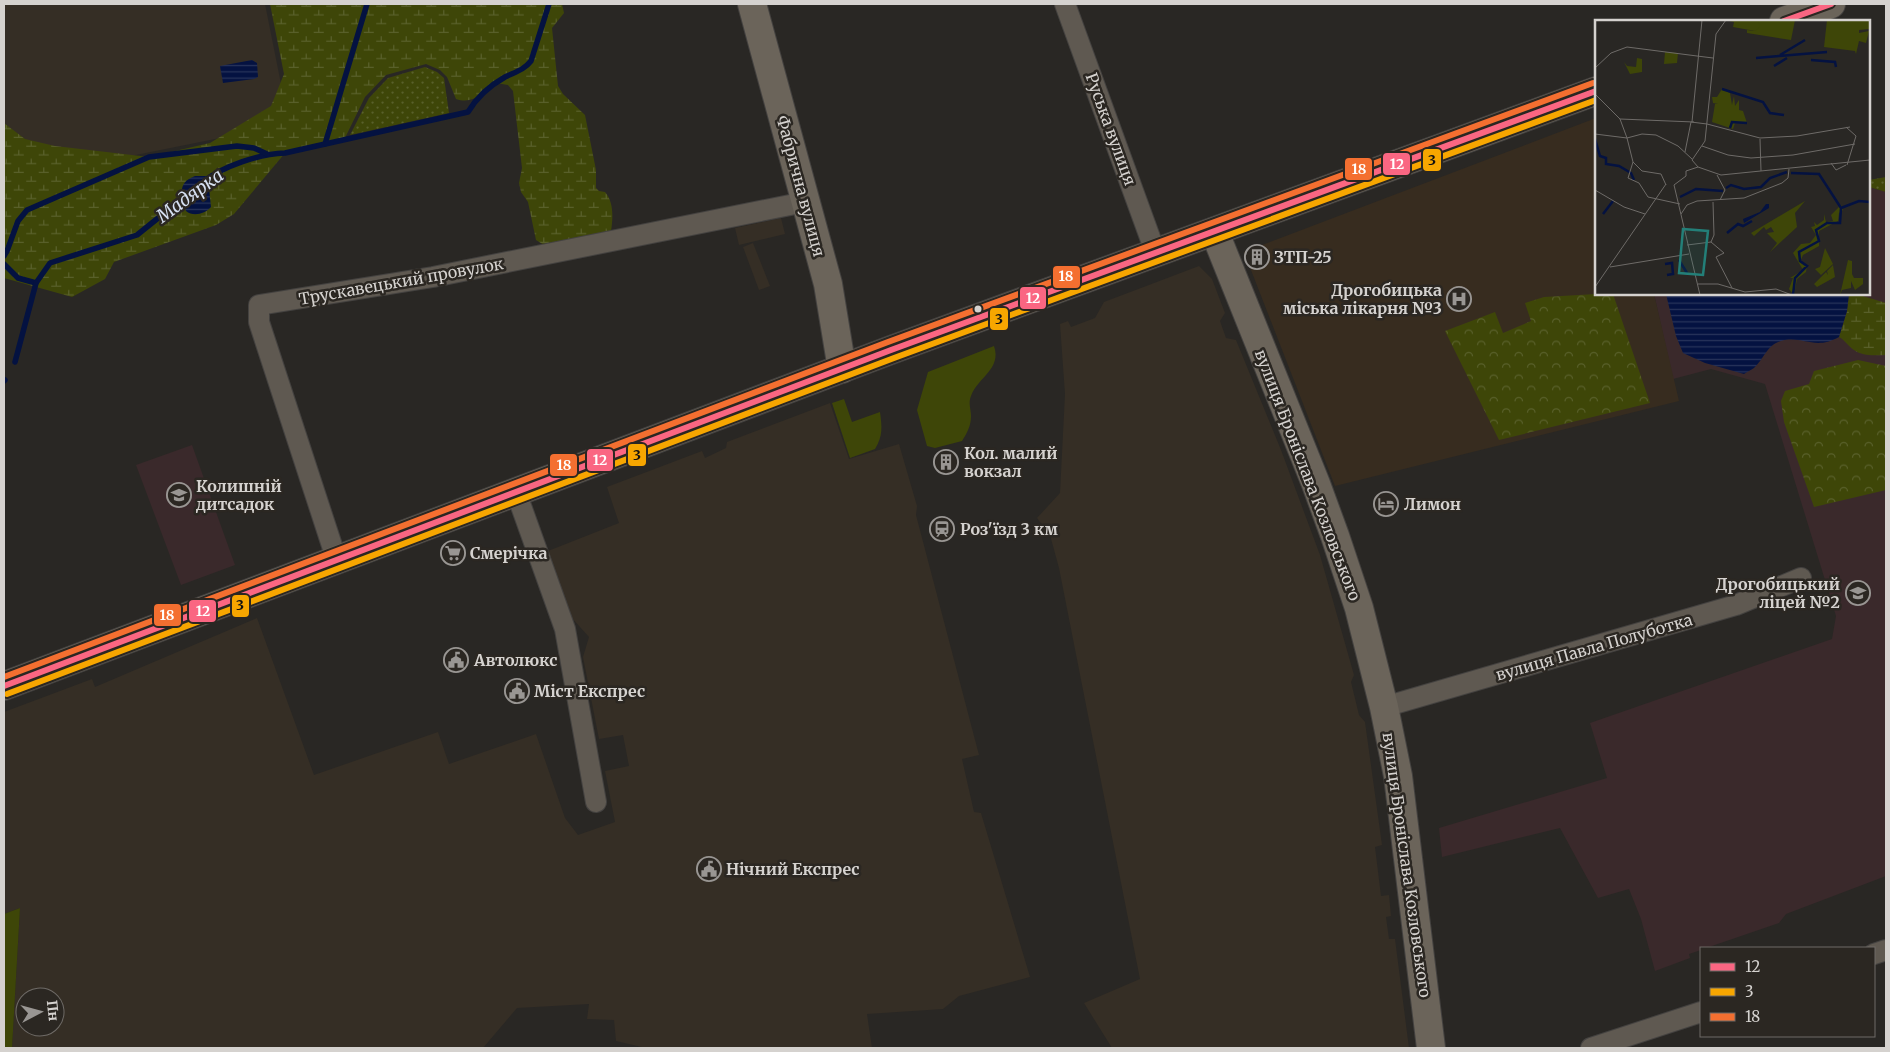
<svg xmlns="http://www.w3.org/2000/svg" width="1890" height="1052" font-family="Merriweather,serif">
<defs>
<pattern id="forest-crowns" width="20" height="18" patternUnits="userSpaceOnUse" patternTransform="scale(1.25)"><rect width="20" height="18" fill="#3e4608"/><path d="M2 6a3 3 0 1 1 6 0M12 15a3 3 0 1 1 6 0" fill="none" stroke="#59602b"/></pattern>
<pattern id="wetland-marsh" width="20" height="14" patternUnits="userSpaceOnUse" patternTransform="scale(1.25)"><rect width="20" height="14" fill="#3e4608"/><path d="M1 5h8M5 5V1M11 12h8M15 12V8" fill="none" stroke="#59602b"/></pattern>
<pattern id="garden-dots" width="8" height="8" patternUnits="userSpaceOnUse" patternTransform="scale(1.25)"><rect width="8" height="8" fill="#3e4608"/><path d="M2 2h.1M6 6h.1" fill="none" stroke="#59602b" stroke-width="1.8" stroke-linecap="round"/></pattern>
<pattern id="water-rules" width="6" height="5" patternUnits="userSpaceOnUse" patternTransform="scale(1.25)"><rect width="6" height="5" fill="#041241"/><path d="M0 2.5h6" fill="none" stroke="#28345b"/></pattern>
</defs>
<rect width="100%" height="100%" fill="#292724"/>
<g fill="#352e25" fill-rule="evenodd">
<path d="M4,4H265L289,124L101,162L4,161Z"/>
<path d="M781,218L785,234L739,245L735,228Z"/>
<path d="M753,243L770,286L759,290L743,247Z"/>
<path d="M1199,266L1212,279L1225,313L1220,321L1226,338L1236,340L1281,450L1320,555L1354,675L1351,682L1359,715L1365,722L1382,845L1375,847L1381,896L1389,895L1391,916L1386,917L1389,939H1395L1409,1048H1112L1084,1003L1140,979L1059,568L1050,535L1037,518L1060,493L1065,394L1060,324L1068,321L1071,327L1095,318L1104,302Z"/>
<path d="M830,403L849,459L899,444L917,506L916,515L979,755L962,759L974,812L981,813L1030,977L959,996L943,1009L867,1014L872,1048H646L616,1041L614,1020L587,1019L589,1004L517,1008L483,1048H27L12,1047L20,908L4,914V712L92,679L95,687L257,618L314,775L438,732L449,764L536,734L565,818L578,835L615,822L605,771L629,766L623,735L599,739L583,657L589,637L571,617L548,551L619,523L607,487L702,451L705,458L726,448L727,442ZM25,997H55V1027H25Z"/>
</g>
<g fill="#3a292b">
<path d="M1869,187L1886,192V876L1786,914L1779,923L1706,948H1701V950L1689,954L1690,958L1655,971L1641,919L1629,889L1598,898L1560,828L1442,857L1439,828L1607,778L1590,723L1832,639L1836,616L1765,384L1711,369L1673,379L1654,294H1869Z"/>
<path d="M192,445L235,565L181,585L136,465Z"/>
</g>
<path fill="#372c1f" d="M1596,118V294H1654L1679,401L1335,486L1244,252Z"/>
<g fill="#3e4608">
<path d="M994,346C1002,369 978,377 971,396C968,403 971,409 971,416C971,426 967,433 962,441L935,448L927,446L917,410L928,372Z"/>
<path d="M844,399L852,422L880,412C882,427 883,436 875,449L850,458L832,403Z"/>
<path d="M20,908L12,1048H4V914Z"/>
</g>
<g fill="url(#forest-crowns)">
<path d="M1596,294H1613L1650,403L1499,440L1445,331L1495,312L1503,333L1531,321L1525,303L1544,297Z"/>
<path d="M1858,360L1886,366V490L1814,507L1784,422L1781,401L1785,391L1809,384L1814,371Z"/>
</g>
<g fill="url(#wetland-marsh)">
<path d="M270,4H562L564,13L552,28L558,86L563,94L585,115L596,170V188L599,191L605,192C614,202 613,218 611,231L606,234L544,245L536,240L528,202L521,192L519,183L522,168L513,91L508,85L496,83C483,92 474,105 456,99L447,77L440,70L426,64L386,75L365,97L344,140L285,153L234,214L216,225L114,262L105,279L72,297L4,278V123L25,139L55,146L149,157L210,143L271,106L284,74Z"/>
<path d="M1849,294H1856L1886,303V355C1875,355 1864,357 1854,350C1848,346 1845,340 1839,337L1847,311Z"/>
</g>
<g fill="url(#garden-dots)">
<path d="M425,67L437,72L444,78L449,113L350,135L369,98L388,78Z"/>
<path d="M1886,177V192L1869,187V180Z"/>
</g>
<g fill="url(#water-rules)">
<path d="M252,60L257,63L258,77L254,79L223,83L220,66Z"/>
<path d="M195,176H205L208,178L211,207C205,214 193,217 186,211C182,196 176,183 195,176Z"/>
<path d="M1666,294H1849L1847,311L1839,337C1815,351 1802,335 1781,341C1767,345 1764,359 1754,368C1751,370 1747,372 1744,374L1705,363L1683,353L1676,336Z"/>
</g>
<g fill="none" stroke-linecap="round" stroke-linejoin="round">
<g stroke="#041241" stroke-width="5.5">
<path d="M325,144L367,4"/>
<path d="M203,182C223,166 259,154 285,153L468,112C477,97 489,86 505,77C515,72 524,70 531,61L549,4"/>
<path d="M4,256L7,251L18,221L27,210L149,157L237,146L254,148L267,154"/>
<path d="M4,264L18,278L36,283"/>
<path d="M15,362L36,283L50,263L137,235L188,194"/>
<path d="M4,381L5,380"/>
</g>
<defs>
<g id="street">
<path d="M1065,4L1156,254"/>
<path d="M516,492L565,629L596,802"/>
<path d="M337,561L259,322V305L433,277L805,202"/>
<path d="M1384,707L1736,605L1801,578"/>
<path d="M1874,954L1886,950"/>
<path d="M1591,1048L1701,1012"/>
</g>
<g id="secondary">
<path d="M752,4L828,284L842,369"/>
<path d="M1784,21L1831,4"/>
<path d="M1215,233L1316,484L1335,536L1359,608L1384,707L1398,776L1431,1048"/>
<path d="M4,686L891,350L1596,91"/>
</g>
</defs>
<use href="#street" stroke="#444240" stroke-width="22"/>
<use href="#secondary" stroke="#444240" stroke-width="30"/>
<use href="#street" stroke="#5f5951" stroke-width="20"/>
<use href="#secondary" stroke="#6b645a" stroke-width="28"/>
<defs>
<g id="bus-1">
<path d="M1784,21L1831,4"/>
<path d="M4,686L891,350L1596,91"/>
</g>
<path id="bus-2" d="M7,694L894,358L1596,100"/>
<path id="bus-3" d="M4,677L888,342L1593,83"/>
</defs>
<use href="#bus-1" stroke="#2b2722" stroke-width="10"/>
<use href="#bus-2" stroke="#2b2722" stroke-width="10"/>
<use href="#bus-3" stroke="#2b2722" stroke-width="10"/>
<use href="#bus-1" stroke="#fa6682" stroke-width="6"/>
<use href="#bus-2" stroke="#f7a600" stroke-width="6"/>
<use href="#bus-3" stroke="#f46f30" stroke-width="6"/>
</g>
<defs>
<symbol id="building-ring" viewBox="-11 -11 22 22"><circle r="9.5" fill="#2b2722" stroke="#999693" stroke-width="1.5"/><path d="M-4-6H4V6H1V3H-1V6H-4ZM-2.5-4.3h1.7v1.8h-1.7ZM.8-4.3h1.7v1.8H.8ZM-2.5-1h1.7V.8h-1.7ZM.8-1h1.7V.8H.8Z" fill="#999693"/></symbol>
<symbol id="hospital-ring" viewBox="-11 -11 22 22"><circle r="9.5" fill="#2b2722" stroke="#999693" stroke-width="1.5"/><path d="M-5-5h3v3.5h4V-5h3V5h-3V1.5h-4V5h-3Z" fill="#999693"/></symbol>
<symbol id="school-ring" viewBox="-11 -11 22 22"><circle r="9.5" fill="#2b2722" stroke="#999693" stroke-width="1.5"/><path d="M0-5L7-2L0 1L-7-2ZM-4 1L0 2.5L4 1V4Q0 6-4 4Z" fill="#999693"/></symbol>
<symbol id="hotel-ring" viewBox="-11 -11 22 22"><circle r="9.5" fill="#2b2722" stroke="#999693" stroke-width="1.5"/><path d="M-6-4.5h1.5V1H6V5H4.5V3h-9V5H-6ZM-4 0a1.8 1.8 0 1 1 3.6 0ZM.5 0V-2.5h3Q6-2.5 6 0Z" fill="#999693"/></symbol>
<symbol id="station-ring" viewBox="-11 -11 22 22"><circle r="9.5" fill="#2b2722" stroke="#999693" stroke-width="1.5"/><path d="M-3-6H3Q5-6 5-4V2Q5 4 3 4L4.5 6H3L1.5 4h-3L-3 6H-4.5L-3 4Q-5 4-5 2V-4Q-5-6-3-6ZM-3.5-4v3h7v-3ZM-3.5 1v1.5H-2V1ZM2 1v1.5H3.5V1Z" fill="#999693"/></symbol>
<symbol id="supermarket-ring" viewBox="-11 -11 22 22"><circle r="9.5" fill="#2b2722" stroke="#999693" stroke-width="1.5"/><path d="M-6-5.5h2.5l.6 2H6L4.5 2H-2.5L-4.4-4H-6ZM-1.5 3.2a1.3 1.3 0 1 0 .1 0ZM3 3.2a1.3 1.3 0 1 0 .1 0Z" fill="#999693"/></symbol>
<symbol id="civic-ring" viewBox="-11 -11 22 22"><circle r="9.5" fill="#2b2722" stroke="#999693" stroke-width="1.5"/><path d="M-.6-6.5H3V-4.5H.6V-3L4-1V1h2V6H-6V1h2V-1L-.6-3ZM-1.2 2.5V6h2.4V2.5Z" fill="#999693"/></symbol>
</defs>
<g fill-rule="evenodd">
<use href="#building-ring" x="1243" y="243" width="28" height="28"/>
<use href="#hospital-ring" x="1445" y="285" width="28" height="28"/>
<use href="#building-ring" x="932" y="448" width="28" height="28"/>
<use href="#school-ring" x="165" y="481" width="28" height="28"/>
<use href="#hotel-ring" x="1372" y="490" width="28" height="28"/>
<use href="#station-ring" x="928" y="515" width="28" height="28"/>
<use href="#supermarket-ring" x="439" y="539" width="28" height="28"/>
<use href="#school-ring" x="1844" y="579" width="28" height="28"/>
<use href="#civic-ring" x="442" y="646" width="28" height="28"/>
<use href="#civic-ring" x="503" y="677" width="28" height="28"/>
<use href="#civic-ring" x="695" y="855" width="28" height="28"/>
</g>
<circle fill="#d5d2cf" stroke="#2b2722" stroke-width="2" cx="978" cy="309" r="4.5"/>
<g text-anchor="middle" stroke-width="5" stroke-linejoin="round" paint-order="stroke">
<g font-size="16" fill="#d5d2cf" stroke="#2b2722">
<text transform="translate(1111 129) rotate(70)" y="6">Руська вулиця</text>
<text transform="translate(801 186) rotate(75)" y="6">Фабрична вулиця</text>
<text transform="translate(401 281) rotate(-10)" y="6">Трускавецький провулок</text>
<text transform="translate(1308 475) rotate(69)" y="6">вулиця Броніслава Козловського</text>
<text transform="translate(1594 647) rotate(-16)" y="6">вулиця Павла Полуботка</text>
<text transform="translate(1407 865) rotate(82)" y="6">вулиця Броніслава Козловського</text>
</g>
<g font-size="16" font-weight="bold" fill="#d5d2cf" stroke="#2b2722" text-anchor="start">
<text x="1274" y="263">ЗТП-25</text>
<text x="1442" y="296" text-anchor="end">Дрогобицька<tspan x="1442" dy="18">міська лікарня №3</tspan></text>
<text x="964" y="459">Кол. малий<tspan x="964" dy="18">вокзал</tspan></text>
<text x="196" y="492">Колишній<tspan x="196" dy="18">дитсадок</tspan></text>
<text x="1404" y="510">Лимон</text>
<text x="960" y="535">Роз'їзд 3 км</text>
<text x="470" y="559">Смерічка</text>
<text x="1840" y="590" text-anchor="end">Дрогобицький<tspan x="1840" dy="18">ліцей №2</tspan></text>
<text x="474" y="666">Автолюкс</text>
<text x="534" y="697">Міст Експрес</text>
<text x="726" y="875">Нічний Експрес</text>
</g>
<g font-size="18" font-style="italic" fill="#d6e0f1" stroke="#2b2722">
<text transform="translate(190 196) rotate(-36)" y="6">Мадярка</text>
</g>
</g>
<g transform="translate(1595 20)">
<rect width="275" height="275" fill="#292724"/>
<path d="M163,0H200L196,20L152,13V10L160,11ZM232,0H274V9L264,10V13L274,11L271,23L264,21L261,34L260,31L229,27ZM230,228L238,244L226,255L220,249L225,247ZM238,245L240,257L222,267L219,264L231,252L233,255L232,251Z" fill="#3e4608"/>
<path d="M127,69L135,73L137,85L139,76L140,86L144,80V90L148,91L152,103H140L138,109L117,102L120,84H123L118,83L117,77H122ZM246,185L248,190L244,193L243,201L224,211V226L208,235L205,242L212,246L211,252L202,259L199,275L194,269L198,258H195L208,250L198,233L206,224L215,223L221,215L216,207L220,206L219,202L222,205L229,200V194L231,202L238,201L236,195ZM253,240L257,241V254L259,258H268V264L260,270L256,261V268L247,270L245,275Z" fill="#3e4608"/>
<path d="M163,0L165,7L160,11L138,7L139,2L135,1Z" fill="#3e4608"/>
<path d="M70,32L83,33L82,43L69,44ZM42,38L47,39V52L35,54L29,42L32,46L41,47ZM210,181L200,193L202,207L175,232L182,223L172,213L179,212L176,207L171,210L169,207L159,216L156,213Z" fill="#3e4608"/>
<path d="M171,184H174V188L149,203L148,199L165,192Z" fill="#041241"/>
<path fill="none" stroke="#041241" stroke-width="2.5" d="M185,35L210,20M184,36L232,32M161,38L184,36M216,40L240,42L241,47M179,46L192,38M127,69L168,82L175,93L189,95M135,108L137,102L152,103M0,119L5,136L11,138V144L24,146L36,153L39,160M196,153L224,154L246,188M131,168L136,165L149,169L166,167L175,158L192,152M85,177L101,169L128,171M8,194L18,181M132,213L143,204L148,206L157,201M84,240L92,253M70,244L77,243L78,254L72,255M198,275L200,258L212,246L205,241L204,232L224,221L221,210L232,203H245L246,188L264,181L275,182"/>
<path fill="none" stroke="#6e6b68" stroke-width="1" d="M102,36L118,38M0,48L16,33L32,27L102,36M0,74L25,99L32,118M25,99L99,102M96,102L112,104M97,102L107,0M112,104L165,118L202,116L255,107M251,107L261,116L252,145M0,114L32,118M165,119L166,151M107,126L133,135L156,138L198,135L260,124M90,132L96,102M38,142L47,151L66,154L71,165M236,143L241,150L251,145M103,147L126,155L275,140M103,147L97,140L110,121L121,14L131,0M103,147L91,151V156L79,165L105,275M122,155L130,170L125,180M0,170L29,187L50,194M85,184L53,177L44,163L33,158L38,142L32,118L47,114L61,115L83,126L97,139M86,194L92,185L102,181L149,178L187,163L193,158L194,149M116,222L129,233L121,237L137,268M116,222L119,215L118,182M92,225L116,222M15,247L94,234M103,264H123L150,272L181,269L197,275M0,267L71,164"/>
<path fill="#237f78" fill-opacity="0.15" stroke="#237f78" stroke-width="2.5" d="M88,209L113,211L108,255L84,253Z"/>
<rect width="275" height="275" fill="none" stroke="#d5d2cf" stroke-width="2.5"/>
</g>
<g stroke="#2b2722" stroke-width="2">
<rect x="1422" y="148" width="20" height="24" rx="5" fill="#f7a600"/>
<rect x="1382" y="152" width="29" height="24" rx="5" fill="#fa6682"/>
<rect x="1344" y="157" width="29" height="24" rx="5" fill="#f46f30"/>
<rect x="1052" y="265" width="29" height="24" rx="5" fill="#f46f30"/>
<rect x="1019" y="286" width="28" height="24" rx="5" fill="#fa6682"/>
<rect x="989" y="307" width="20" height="24" rx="5" fill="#f7a600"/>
<rect x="627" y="443" width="20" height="24" rx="5" fill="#f7a600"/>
<rect x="586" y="448" width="28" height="24" rx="5" fill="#fa6682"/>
<rect x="549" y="453" width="29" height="24" rx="5" fill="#f46f30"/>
<rect x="231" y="594" width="19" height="24" rx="5" fill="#f7a600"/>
<rect x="188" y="599" width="29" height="24" rx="5" fill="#fa6682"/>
<rect x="153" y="603" width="29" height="24" rx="5" fill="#f46f30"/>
</g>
<g font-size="14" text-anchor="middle" font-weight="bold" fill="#fff">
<text x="1397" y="169">12</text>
<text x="1359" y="174">18</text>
<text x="1066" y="281">18</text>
<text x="1033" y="303">12</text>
<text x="600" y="465">12</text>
<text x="564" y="470">18</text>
<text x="203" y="616">12</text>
<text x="167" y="620">18</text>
</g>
<g font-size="14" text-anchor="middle" font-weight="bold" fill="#111">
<text x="1432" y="165">3</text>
<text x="999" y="324">3</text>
<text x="637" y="460">3</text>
<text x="240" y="610">3</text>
</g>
<rect width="1890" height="1052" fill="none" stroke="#d5d2cf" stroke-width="10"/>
<rect x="1700" y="947" width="175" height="90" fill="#2b2722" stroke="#6f6b67"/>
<rect x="1710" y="963" width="25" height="8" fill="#fa6682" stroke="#6f6b67"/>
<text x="1745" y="972" font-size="15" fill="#d5d2cf">12</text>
<rect x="1710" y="988" width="25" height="8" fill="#f7a600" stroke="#6f6b67"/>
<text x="1745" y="997" font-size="15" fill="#d5d2cf">3</text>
<rect x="1710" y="1013" width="25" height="8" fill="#f46f30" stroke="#6f6b67"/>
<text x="1745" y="1022" font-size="15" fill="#d5d2cf">18</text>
<g transform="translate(40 1012) rotate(84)"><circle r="24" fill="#2b2722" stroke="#6f6b67"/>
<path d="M0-4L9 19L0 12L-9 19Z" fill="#999693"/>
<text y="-8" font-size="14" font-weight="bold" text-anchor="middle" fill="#d5d2cf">Пн</text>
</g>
</svg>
